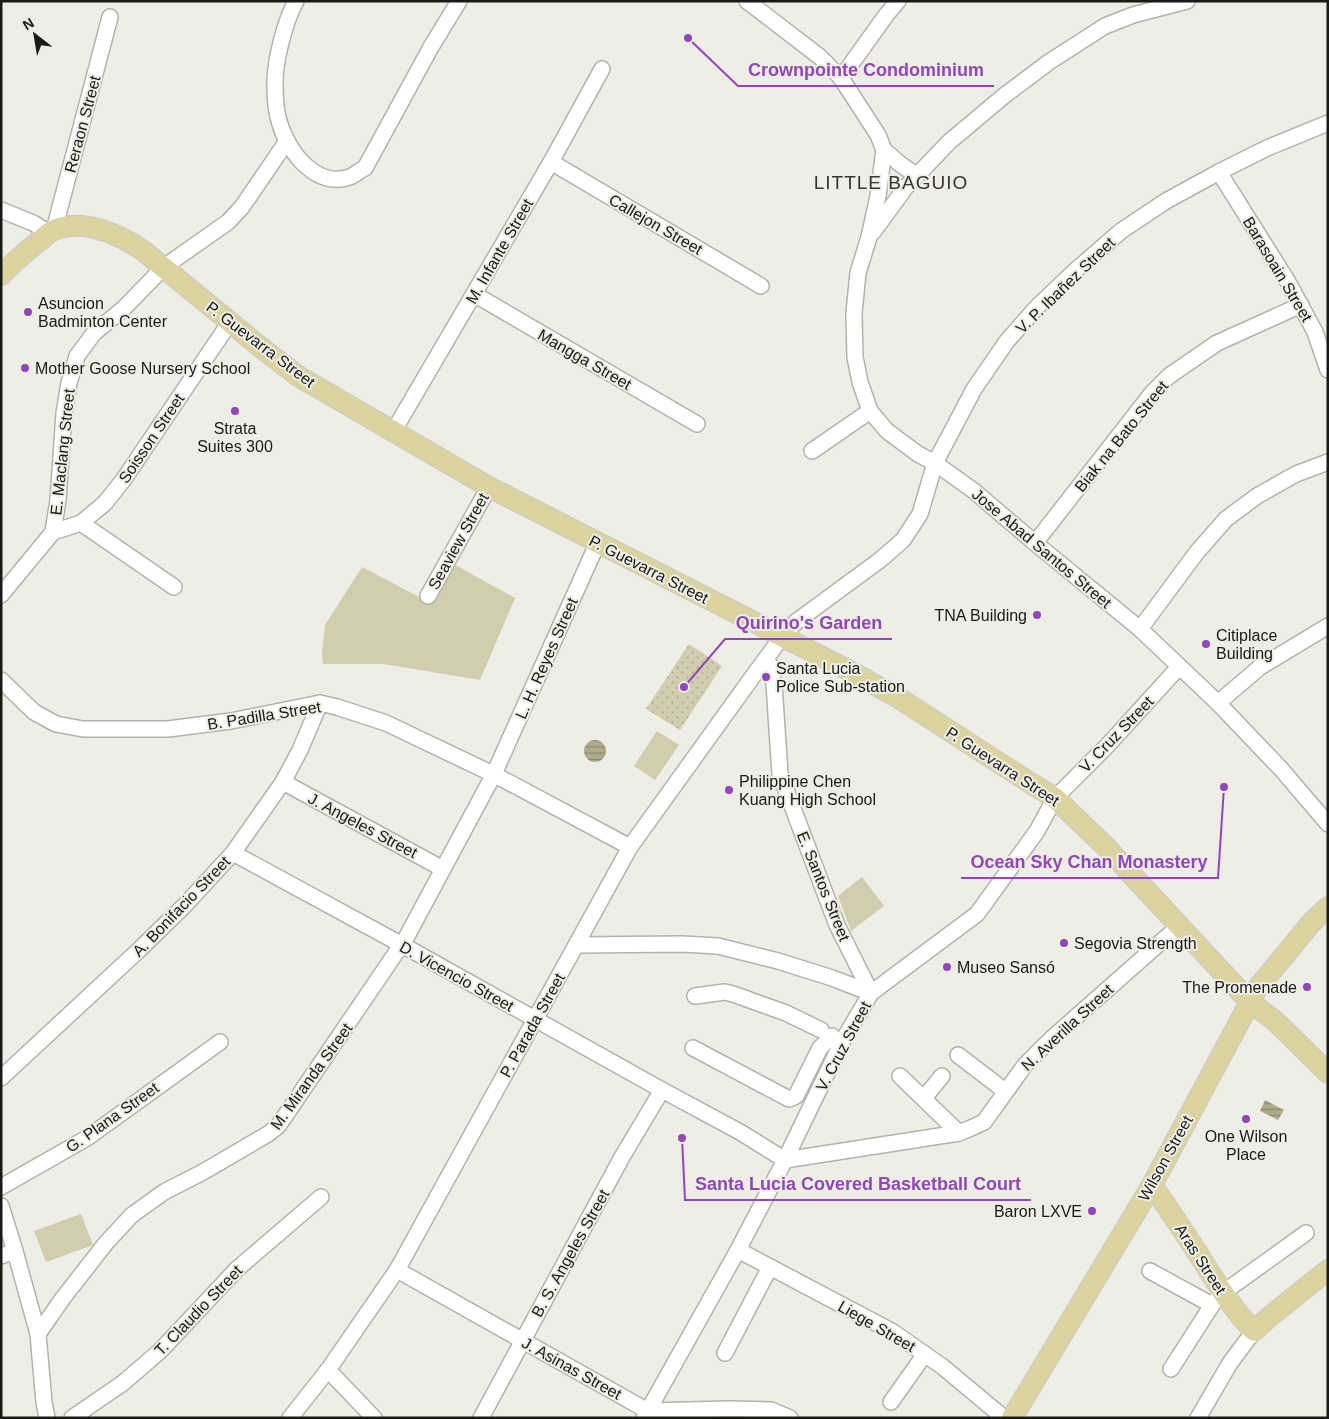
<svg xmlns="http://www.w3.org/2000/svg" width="1329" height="1419" font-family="Helvetica,sans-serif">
<defs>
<pattern id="garden-dots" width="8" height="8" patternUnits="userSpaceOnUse" patternTransform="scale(1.25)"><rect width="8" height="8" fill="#d1cdae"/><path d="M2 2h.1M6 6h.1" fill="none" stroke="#b3af95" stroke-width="1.8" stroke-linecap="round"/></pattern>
<pattern id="water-rules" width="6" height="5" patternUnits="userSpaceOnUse" patternTransform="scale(1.25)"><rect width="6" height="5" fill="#aeaa8b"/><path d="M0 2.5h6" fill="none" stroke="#8d8a71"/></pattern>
</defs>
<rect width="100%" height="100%" fill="#efeee6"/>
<g fill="#d1cdae">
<path d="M450,562L515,598L480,680L384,664H323L322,653L325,625L362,567L429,602Z"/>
<path d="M657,731L679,745L655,780L634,766Z"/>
<path d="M862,877L884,906L851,931L838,896Z"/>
<path d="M81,1214L93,1245L46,1262L34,1231Z"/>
</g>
<path fill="url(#garden-dots)" d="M689,644L722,666L680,730L646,709Z"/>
<g fill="url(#water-rules)">
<circle cx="595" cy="751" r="11"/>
<path d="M1265,1100L1284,1110L1278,1120L1260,1111Z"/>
</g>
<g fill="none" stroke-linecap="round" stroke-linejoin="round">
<defs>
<g id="minor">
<path d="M296,1C285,21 274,63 275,86C275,98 276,113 280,124C288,152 318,191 352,176C356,174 360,170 365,168L431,47L459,1"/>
<path d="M747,1L820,57L841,78L878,135L884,150L900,164L916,175"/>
<path d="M841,78L887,14L898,1"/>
<path d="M884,150L878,196L869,237L858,273L854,313L855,357L860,382L870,411L887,431L918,454L935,463L974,491L1035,543L1140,629L1218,703L1281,769L1328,824"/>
<path d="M551,162L761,286"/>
<path d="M1219,172L1288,282L1315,332L1328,370"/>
<path d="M1,210L33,223L49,233"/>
<path d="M54,230L110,17"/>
<path d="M873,232L906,187L949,142L1005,95L1049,62L1105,26L1133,15L1187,1"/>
<path d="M474,294L697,424"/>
<path d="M393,432L551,162L602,69"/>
<path d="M812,451L870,411"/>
<path d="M81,523L174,587"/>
<path d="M53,532L81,523L105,503L124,479L230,322"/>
<path d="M1035,543L1152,393L1169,376L1217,343L1301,305"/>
<path d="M1,595L53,532L58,500L64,413L69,383L77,356L94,333L123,309L164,267L228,222L242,207L287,141"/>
<path d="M428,596L489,487"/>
<path d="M1140,629L1197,552L1226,519L1257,496L1296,474L1328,462"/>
<path d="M765,660L770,665L774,684L780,774L837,925L871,993"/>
<path d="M1,680L34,712L56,724L83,729H168L231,721L320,703L337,707L386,723L497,776L630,847"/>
<path d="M1218,703L1260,667L1328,626"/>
<path d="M283,782L443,869"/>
<path d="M233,853L406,947L662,1090L740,1132L785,1160"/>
<path d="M577,945L682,944L718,946L778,961L832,978L871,993"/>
<path d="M695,996L725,992L733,994L786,1013L821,1030"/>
<path d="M693,1048L789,1099L796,1096L820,1048L832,1036"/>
<path d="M958,1055L1005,1091"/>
<path d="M900,1076L959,1133"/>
<path d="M1,1078L140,949L186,904L233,853L283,782L300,750L320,703"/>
<path d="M924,1098L942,1076"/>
<path d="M785,1160L959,1133L971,1128L984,1122L1025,1065L1050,1040L1179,926"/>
<path d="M1,1187L87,1138L220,1042"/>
<path d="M1,1206L15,1251L38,1334L44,1402L47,1418"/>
<path d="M738,1250L893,1332L943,1367L1004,1418"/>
<path d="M1,1256L15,1251"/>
<path d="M397,1270L648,1411L728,1409L771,1410L790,1418"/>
<path d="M1150,1271L1212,1305"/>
<path d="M38,1334L63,1298L106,1243L132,1215L164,1192L203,1172L268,1134L278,1126L285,1116L406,938L494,774L598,542"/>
<path d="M725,1353L770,1267"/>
<path d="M1171,1369L1214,1302L1231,1287L1306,1233"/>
<path d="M328,1370L374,1418"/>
<path d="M891,1402L925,1354"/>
<path d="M72,1418L123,1383L160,1351L237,1269L321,1197"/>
<path d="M290,1418L328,1370L397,1270L630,847L756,672L782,637L797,621L880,560L903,540L920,514L935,463L974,389L1007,341L1037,307L1076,270L1121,231L1166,201L1219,172L1267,148L1328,123"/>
<path d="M481,1418L622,1157L662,1090"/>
<path d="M644,1418L738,1250L785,1160L843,1040L871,993L977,914L1037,831L1055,798L1107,746L1179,667"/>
<path d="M1198,1418L1230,1363L1254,1331"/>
</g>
<g id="major">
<path d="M1,275C14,262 27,250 42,239C45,236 50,232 54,230C83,218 117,234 141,249L259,346L298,376L489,487L848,670L897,697L1032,784L1055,798L1106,847L1250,1002L1275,1021L1328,1073"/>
<path d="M1152,1185C1165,1204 1178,1223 1191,1243C1211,1273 1228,1305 1254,1331L1268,1318L1328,1270"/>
<path d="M1012,1418L1152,1185L1257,989L1311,923L1328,907"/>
</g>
</defs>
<use href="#minor" stroke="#b4b3ab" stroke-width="18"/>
<use href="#major" stroke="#ccc" stroke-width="22"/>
<use href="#minor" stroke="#fff" stroke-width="15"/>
<use href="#major" stroke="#dbd3a0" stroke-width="20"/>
</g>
<g fill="#8f47b9" stroke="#efeee6" stroke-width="2">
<circle cx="28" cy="312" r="5"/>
<circle cx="25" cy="368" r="5"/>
<circle cx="235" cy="411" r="5"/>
<circle cx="1037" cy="615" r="5"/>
<circle cx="1206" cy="644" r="5"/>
<circle cx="766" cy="677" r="5"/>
<circle cx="729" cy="790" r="5"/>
<circle cx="1064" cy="943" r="5"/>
<circle cx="947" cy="967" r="5"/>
<circle cx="1307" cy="987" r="5"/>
<circle cx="1246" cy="1119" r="5"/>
<circle cx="1092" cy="1211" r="5"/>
</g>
<g text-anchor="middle" stroke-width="4" stroke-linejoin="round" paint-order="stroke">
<g font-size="16" fill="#191916" stroke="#efeee6">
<text transform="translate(82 124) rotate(-75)" y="6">Reraon Street</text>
<text transform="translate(656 224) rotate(30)" y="6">Callejon Street</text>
<text transform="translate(499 251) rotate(-60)" y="6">M. Infante Street</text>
<text transform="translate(1278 269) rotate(59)" y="6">Barasoain Street</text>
<text transform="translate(1065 285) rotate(-44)" y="6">V. P. Ibañez Street</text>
<text transform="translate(261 344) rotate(37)" y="6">P. Guevarra Street</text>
<text transform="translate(585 359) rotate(30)" y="6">Mangga Street</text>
<text transform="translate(1121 436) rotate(-51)" y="6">Biak na Bato Street</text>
<text transform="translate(151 438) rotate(-56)" y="6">Soisson Street</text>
<text transform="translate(62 452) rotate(-84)" y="6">E. Maclang Street</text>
<text transform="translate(458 541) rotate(-61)" y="6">Seaview Street</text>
<text transform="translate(1042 548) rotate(40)" y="6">Jose Abad Santos Street</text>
<text transform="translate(649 569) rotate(27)" y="6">P. Guevarra Street</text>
<text transform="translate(546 658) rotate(-66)" y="6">L. H. Reyes Street</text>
<text transform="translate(264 715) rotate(-9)" y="6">B. Padilla Street</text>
<text transform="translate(1116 734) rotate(-46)" y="6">V. Cruz Street</text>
<text transform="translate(1003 766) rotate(33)" y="6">P. Guevarra Street</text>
<text transform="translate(363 825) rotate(28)" y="6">J. Angeles Street</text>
<text transform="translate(824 886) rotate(68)" y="6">E. Santos Street</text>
<text transform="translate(181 906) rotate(-46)" y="6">A. Bonifacio Street</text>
<text transform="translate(457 976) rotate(29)" y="6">D. Vicencio Street</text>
<text transform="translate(532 1025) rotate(-61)" y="6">P. Parada Street</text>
<text transform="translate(1067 1027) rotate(-43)" y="6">N. Averilla Street</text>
<text transform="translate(843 1046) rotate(-62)" y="6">V. Cruz Street</text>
<text transform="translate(311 1076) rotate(-54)" y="6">M. Miranda Street</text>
<text transform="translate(112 1117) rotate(-35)" y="6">G. Plana Street</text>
<text transform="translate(1165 1158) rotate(-61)" y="6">Wilson Street</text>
<text transform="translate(570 1253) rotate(-61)" y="6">B. S. Angeles Street</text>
<text transform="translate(1201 1259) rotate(57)" y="6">Aras Street</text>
<text transform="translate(198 1310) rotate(-46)" y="6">T. Claudio Street</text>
<text transform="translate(877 1326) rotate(30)" y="6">Liege Street</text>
<text transform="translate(572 1368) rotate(29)" y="6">J. Asinas Street</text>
</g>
<g font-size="16" fill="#191916" stroke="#efeee6" text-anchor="start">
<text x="38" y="309">Asuncion<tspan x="38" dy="18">Badminton Center</tspan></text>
<text x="35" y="374">Mother Goose Nursery School</text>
<text x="235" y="434" text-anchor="middle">Strata<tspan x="235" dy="18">Suites 300</tspan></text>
<text x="1027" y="621" text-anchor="end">TNA Building</text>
<text x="1216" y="641">Citiplace<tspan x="1216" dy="18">Building</tspan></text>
<text x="776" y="674">Santa Lucia<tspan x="776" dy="18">Police Sub-station</tspan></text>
<text x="739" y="787">Philippine Chen<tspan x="739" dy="18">Kuang High School</tspan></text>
<text x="1074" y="949">Segovia Strength</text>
<text x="957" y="973">Museo Sansó</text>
<text x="1297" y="993" text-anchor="end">The Promenade</text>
<text x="1246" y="1142" text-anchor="middle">One Wilson<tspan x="1246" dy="18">Place</tspan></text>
<text x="1082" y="1217" text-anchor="end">Baron LXVE</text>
</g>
<g font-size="19" letter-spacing="1" fill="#373630" stroke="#efeee6">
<text x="891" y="189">LITTLE BAGUIO</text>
</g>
</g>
<path fill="none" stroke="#8f47b9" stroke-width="2" d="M688 38L738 86H994M684 687L725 639H892M1224 787L1218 878H961M682 1138L685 1200H1031"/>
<g fill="#8f47b9" stroke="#efeee6" stroke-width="2">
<circle cx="688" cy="38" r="5"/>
<circle cx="684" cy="687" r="5"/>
<circle cx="1224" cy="787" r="5"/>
<circle cx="682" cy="1138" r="5"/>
</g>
<g font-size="18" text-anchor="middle" font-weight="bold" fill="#8f47b9" stroke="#efeee6" stroke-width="4" stroke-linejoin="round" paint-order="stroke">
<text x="866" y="76">Crownpointe Condominium</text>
<text x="809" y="629">Quirino's Garden</text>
<text x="1089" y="868">Ocean Sky Chan Monastery</text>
<text x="858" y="1190">Santa Lucia Covered Basketball Court</text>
</g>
<rect width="1329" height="1419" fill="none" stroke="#191916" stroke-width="5"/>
<g transform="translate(35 35) rotate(329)" stroke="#efeee6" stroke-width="4" paint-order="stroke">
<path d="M0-4L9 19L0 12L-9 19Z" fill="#191916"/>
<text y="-8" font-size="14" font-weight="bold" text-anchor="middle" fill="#191916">N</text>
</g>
</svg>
